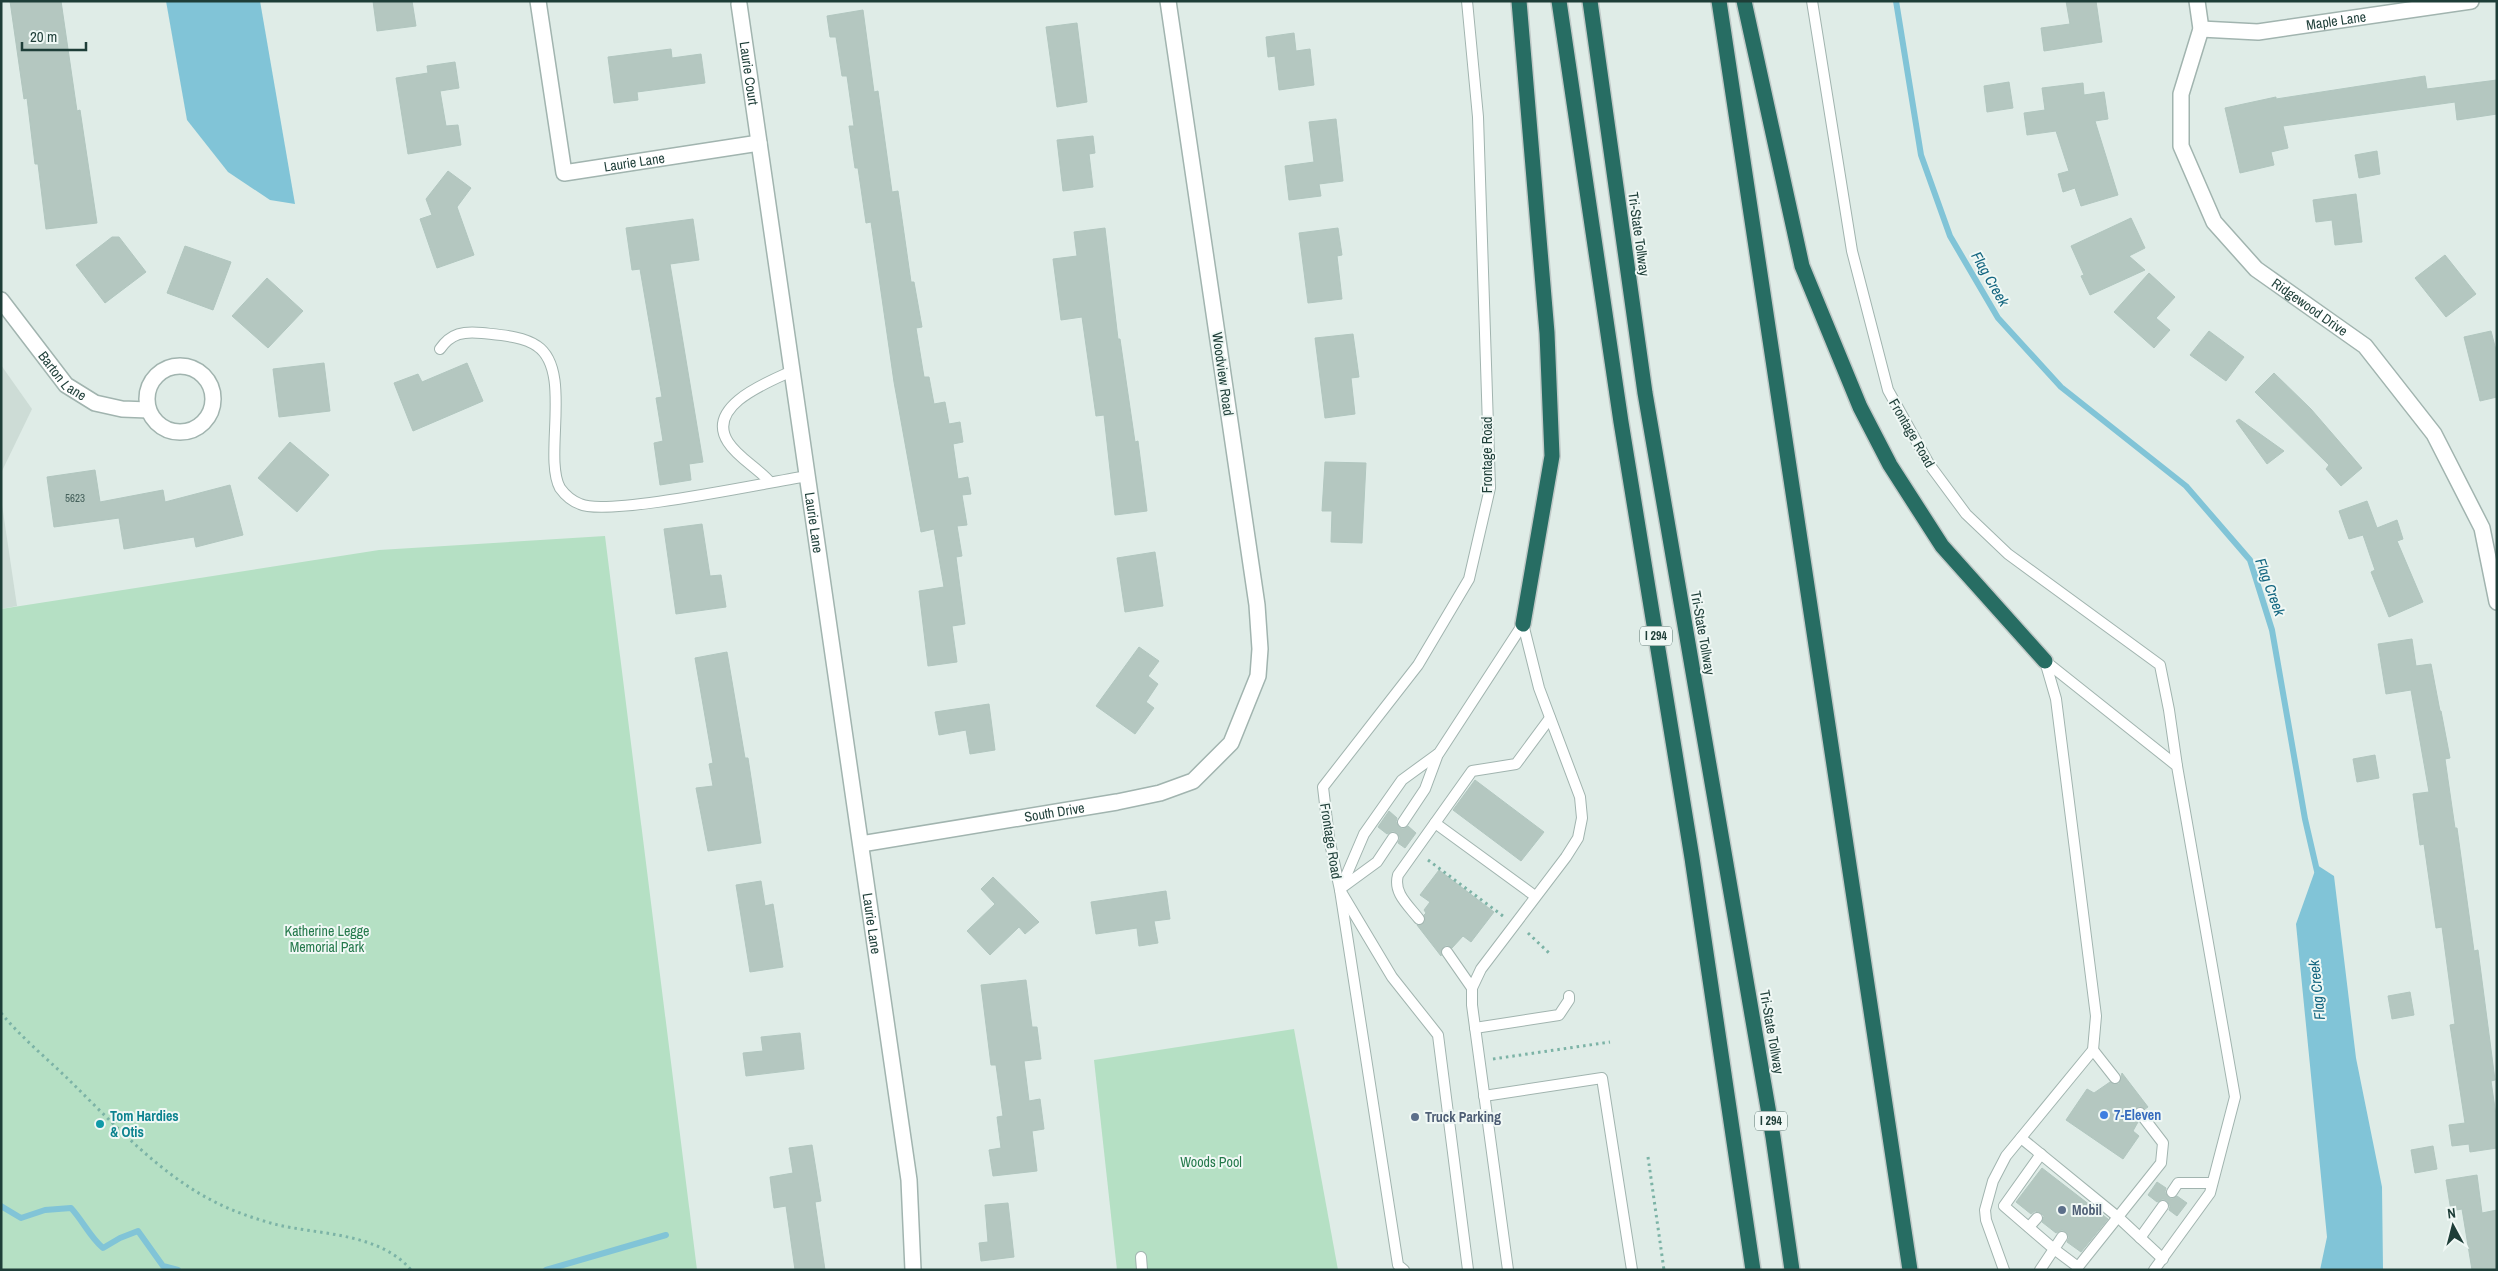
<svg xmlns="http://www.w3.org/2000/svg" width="2498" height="1271" font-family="'Archivo Narrow',sans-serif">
<rect width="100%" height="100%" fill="#dfece7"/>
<g fill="#cddcd6">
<path d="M1,365L32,409L1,473Z"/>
<path d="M1,498L17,606L1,609Z"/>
</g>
<g fill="#b5e0c4">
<path d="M605,536L697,1270H1V609L379,550Z"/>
<path d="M1294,1029L1338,1270H1117L1094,1060Z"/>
</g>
<g fill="#81c4d7">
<path d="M166,1H260L295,204L270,200L228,172L187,120Z"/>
<path d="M2317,865L2334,876L2356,1058L2382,1187L2383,1270H2320L2327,1237L2296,924Z"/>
</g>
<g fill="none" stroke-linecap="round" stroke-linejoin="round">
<g stroke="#81c4d7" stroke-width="6">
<path d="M1896,1L1921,155L1950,236L1998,318L2061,387L2186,486L2250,560L2272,630L2305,819L2317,871"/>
<path d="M1,1206L21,1218L45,1210L71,1208C83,1221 90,1237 103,1248L120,1238L138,1231L163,1266L178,1270"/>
<path d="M546,1270L666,1235"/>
</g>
</g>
<g fill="#b4c7c0" stroke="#b1c6bf">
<path d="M10,1H61L77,111L80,110L97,223L46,229L38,164H35L27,98L24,99Z"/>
<path d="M373,1H412L416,26L377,31Z"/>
<path d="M2066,1H2096L2102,42L2044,51L2041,28L2070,24Z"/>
<path d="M863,10L874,92L878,91L892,192L898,191L911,282H914L922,327L916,328L924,377H929L934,404L945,402L949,424L960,422L963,442L953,444L958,479L968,477L971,494L962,495L967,525L957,526L962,556L956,557L965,624L952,626L957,662L928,666L919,591L944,587L934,529L921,532L894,382L871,222L866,223L858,168H855L849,126H854L847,76H842L836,37H830L827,16Z"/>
<path d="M1077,23L1087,102L1057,107L1046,27Z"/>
<path d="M1294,33L1296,51L1310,49L1314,85L1279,90L1275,56L1268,57L1266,37Z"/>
<path d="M671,49L672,58L701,54L705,83L637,92L638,100L614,103L608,57Z"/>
<path d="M455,62L459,88L440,91L446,126L458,125L461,145L408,154L396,78L428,73L427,66Z"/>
<path d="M2425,76L2427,89L2497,80V114L2457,120L2455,102L2283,126L2288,148L2271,152L2274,165L2240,173L2225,108L2276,97V99Z"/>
<path d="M2009,82L2013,108L1987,112L1984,86Z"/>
<path d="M2083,83L2084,95L2104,92L2108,119L2095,121L2118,195L2081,206L2075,188L2063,192L2058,174L2069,171L2056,131L2027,135L2024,113L2045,110L2042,88Z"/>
<path d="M1336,119L1343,181L1319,184L1321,196L1289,200L1285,166L1314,162L1309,122Z"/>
<path d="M1093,136L1095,153L1089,154L1093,187L1063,191L1057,140Z"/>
<path d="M2377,151L2380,174L2359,178L2355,155Z"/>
<path d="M448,171L471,188L457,207L474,255L437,268L420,219L432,215L426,199Z"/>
<path d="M2356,194L2362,242L2335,245L2332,220L2316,222L2313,200Z"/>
<path d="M2131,218L2145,248L2129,256L2145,270L2090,295L2081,276L2084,275L2071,246Z"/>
<path d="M693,219L699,260L670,264L703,462L689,464L691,480L660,485L654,443L663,441L656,398L662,397L640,269L632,270L626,228Z"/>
<path d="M1105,228L1118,339H1120L1135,442L1138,441L1147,511L1115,515L1104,415L1096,416L1082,317L1061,320L1053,259L1077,256L1074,232Z"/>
<path d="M1338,228L1342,255L1337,256L1342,299L1308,303L1299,233Z"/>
<path d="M112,237H119L146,272L105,303L76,265Z"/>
<path d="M185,246L231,262L213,310L167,293Z"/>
<path d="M2445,255L2476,294L2446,317L2415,278Z"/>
<path d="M2149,273L2175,297L2156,318L2170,330L2154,348L2114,312Z"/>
<path d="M267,278L303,311L268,348L232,316Z"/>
<path d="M2209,331L2244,357L2226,381L2190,355Z"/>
<path d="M2491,331L2497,354V397L2480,401L2464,337Z"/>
<path d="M1353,334L1359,377L1351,378L1355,414L1325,418L1315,338Z"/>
<path d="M324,363L330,411L279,417L273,369Z"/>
<path d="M467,363L483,401L413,431L394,383L418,374L422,382Z"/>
<path d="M2274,373L2311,409L2362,468L2341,486L2326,469L2329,465L2255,392Z"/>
<path d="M2239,419L2284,451L2267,464L2236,421Z"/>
<path d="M290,442L329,475L297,512L258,478Z"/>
<path d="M1325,462L1366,463L1362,543L1331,542L1332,511H1322Z"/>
<path d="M95,470L100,502L163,490L165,502L230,485L243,535L196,547L194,537L124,549L119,518L54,527L47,477Z"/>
<path d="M2367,501L2377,528L2397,520L2403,539L2397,541L2423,602L2389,617L2371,572L2375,570L2363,535L2349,539L2339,511Z"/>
<path d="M702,524L710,576L721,575L726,607L676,614L664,529Z"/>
<path d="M1155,552L1163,606L1125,612L1117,558Z"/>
<path d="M2412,639L2416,666L2431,664L2440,711H2441L2450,758L2445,759L2455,828H2457L2474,951L2478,950L2495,1080L2491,1081L2497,1122V1148L2470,1152L2469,1144L2452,1146L2449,1125L2465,1123L2450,1025L2455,1024L2442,927L2436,928L2424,844L2420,845L2413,794L2429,792L2411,690L2386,694L2378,644Z"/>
<path d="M1139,647L1159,661L1148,676L1158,684L1146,702L1154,708L1135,734L1096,706Z"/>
<path d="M727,652L745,758H748L761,843L708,851L696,788L713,786L709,764L713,763L695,658Z"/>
<path d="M989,704L995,750L970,754L966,730L939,735L935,712Z"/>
<path d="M2375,755L2379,778L2357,782L2353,759Z"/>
<path d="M1475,780L1544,832L1521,861L1453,810Z"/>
<path d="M1389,811L1397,818L1396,822L1399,827L1403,829L1408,826L1416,833L1405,848L1398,843L1400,838L1397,833L1393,831L1387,834L1378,827Z"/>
<path d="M1439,870L1494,912L1471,942L1463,936L1452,948L1447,945L1443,947L1441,956L1417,925L1425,922L1424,915L1426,913L1424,910L1430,902L1420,895Z"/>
<path d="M993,877L1039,922L1025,934L1019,927L990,955L967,931L995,904L981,889Z"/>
<path d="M761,881L765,906L773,904L783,967L750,972L736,885Z"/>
<path d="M1166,891L1170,919L1154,921L1158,943L1139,946L1137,928L1096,934L1091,902Z"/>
<path d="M1026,980L1032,1027H1037L1041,1059L1024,1061L1029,1101L1040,1099L1044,1129L1032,1131L1037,1171L993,1176L989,1150L1001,1148L997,1117L1003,1116L996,1065H991L981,985Z"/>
<path d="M2410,992L2414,1015L2392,1019L2388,996Z"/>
<path d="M800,1033L804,1069L746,1076L743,1053L763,1051L761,1037Z"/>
<path d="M2122,1073L2148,1107L2145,1109L2139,1106L2134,1110L2133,1114L2138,1122L2133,1131L2139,1136L2123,1159L2066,1120L2087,1089L2094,1093L2110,1082L2119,1084Z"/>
<path d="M812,1145L821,1201L815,1202L825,1270H795L786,1206L774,1208L770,1177L793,1173L789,1148Z"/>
<path d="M2433,1146L2437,1169L2415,1173L2411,1150Z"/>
<path d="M2042,1168L2108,1219L2081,1252L2067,1242L2069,1237L2066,1232L2062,1230L2056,1233L2042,1222L2044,1216L2041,1213L2035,1211L2031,1214L2016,1202Z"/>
<path d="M2477,1175L2482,1213L2497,1210V1270H2472L2462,1209L2451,1211L2446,1180Z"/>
<path d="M2157,1182L2166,1188L2165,1192L2168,1197L2172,1199L2177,1196L2187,1203L2177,1216L2169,1210L2170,1206L2167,1201L2163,1199L2157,1202L2148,1195Z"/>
<path d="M1008,1203L1014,1257L981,1261L979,1243L988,1242L985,1205Z"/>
</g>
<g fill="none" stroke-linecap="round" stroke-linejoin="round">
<defs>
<g id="service">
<path d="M1467,1L1478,117L1490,488L1469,579L1418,665L1323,787L1329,838L1340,890L1392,977L1438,1035L1468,1270"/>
<path d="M1812,1L1852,251L1888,390L1929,464L1966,514L2008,554L2160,665L2169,710L2177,766"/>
<path d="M440,349C451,333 464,331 482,333C499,335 523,336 537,346C573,370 543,457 560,488C565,495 572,501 580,504C607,517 769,482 808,476"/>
<path d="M770,482C758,468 738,458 728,442C705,406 768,382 792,371"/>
<path d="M2045,661L2177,766L2235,1097L2210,1193L2154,1270"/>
<path d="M1403,822L1425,789L1438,754"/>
<path d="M1435,823L1535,896"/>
<path d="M1340,889L1377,862L1393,838"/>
<path d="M1419,919C1408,905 1393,893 1398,875L1472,771L1516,764L1550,718"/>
<path d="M1447,952L1472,988"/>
<path d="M1475,1028L1559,1015L1569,1000V996"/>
<path d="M2093,1050L2115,1078"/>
<path d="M1484,1096L1602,1078L1632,1270"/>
<path d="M2021,1138L2119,1218L2163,1259"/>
<path d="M2172,1192L2178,1183H2212"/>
<path d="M2029,1227L2037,1218"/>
<path d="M2062,1237L2054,1249L2078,1267L2161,1163L2163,1143L2140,1113"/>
<path d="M2140,1238L2163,1206"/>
<path d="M1141,1257L1142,1270"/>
<path d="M1404,1270L1398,1265L1340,890L1364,834L1402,780L1439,753L1523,624"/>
<path d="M1508,1270L1472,1005V988L1481,969L1566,857L1578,838L1582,818L1580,797L1539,688L1523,624"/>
<path d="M2004,1270L1986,1220L1985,1210L1993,1181L2006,1156L2093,1050L2096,1016L2056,699L2045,661"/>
<path d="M2040,1270L2054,1249L2004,1206L2041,1154"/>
</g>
<g id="minor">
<path id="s1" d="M538,1L564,173L759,143"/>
<path id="s2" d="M2197,1L2201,29L2181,94V146L2214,222L2256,269L2365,346L2434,434L2482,528L2497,602"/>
<path id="s3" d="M739,4L909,1180L913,1270"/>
<path id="s4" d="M2201,29L2258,32L2471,1"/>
<path id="s5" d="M1,300L66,385L95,403L122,409L148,410"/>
<circle cx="180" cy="399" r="33"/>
<path id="s6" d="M861,844L1117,802L1160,793L1193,781L1231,743L1258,676L1260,649L1257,605L1168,1"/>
</g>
<g id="motorway">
<path d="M1519,1L1547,333L1552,456L1523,624"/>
<path d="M1559,1L1621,422L1692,858L1753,1270"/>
<path d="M1590,1L1645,393L1773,1137L1792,1270"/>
<path d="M1719,1L1910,1270"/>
<path d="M1744,1L1802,266L1860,407L1890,465L1942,546L2045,661"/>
</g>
</defs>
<use href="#service" stroke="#a1b4af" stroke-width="12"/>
<use href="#minor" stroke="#a1b4af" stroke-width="18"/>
<use href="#motorway" stroke="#c0c9c7" stroke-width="18"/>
<g stroke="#7cb3a6" stroke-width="3" stroke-dasharray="2.5 4" stroke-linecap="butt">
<path d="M1428,860L1503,916"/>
<path d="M1528,933L1549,953"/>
<path d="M1,1013C20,1036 44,1056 66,1077C110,1120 158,1173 213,1201C232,1211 253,1218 274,1224C318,1235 379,1232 411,1270"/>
<path d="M1493,1059L1610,1042"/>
<path d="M1648,1157L1664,1270"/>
</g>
<use href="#service" stroke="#fff" stroke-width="10"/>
<use href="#minor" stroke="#fff" stroke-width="15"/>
<use href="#motorway" stroke="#276d63" stroke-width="15"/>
</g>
<circle fill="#3f7fe0" stroke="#f0f8f5" stroke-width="2" cx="2104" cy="1115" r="5"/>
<g fill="#5c6f8a" stroke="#f0f8f5" stroke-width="2">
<circle cx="1415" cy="1117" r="5"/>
<circle cx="2062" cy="1210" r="5"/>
</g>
<circle fill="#0f9aa8" stroke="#f0f8f5" stroke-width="2" cx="100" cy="1124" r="5"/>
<g text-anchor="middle" stroke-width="4" stroke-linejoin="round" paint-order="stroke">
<g font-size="11" fill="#44605a">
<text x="75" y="502">5623</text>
</g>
<g fill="#f0f8f5" stroke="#5d7671" stroke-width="1">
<rect x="1640" y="626.5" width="32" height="19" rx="4"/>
<rect x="1755" y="1111.5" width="32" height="19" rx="4"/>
</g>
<g font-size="12" font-weight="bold" fill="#1e3e38">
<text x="1656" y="640">I 294</text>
<text x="1771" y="1125">I 294</text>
</g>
<g font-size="14" fill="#1e3e38" stroke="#f0f8f5">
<text dy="5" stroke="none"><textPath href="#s4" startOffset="136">Maple Lane</textPath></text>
<text dy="5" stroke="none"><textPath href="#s3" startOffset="70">Laurie Court</textPath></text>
<text dy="5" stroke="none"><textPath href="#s1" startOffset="245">Laurie Lane</textPath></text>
<text transform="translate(1639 234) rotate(82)" y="5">Tri-State Tollway</text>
<text dy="5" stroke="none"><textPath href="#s2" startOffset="360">Ridgewood Drive</textPath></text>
<text dy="5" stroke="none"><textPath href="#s5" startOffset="98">Barton Lane</textPath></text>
<text transform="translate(1223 374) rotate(82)" y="5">Woodview Road</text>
<text transform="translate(1912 433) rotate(60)" y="5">Frontage Road</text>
<text transform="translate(1487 455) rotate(-90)" y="5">Frontage Road</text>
<text dy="5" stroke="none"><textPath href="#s3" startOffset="524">Laurie Lane</textPath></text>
<text transform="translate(1703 633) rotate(80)" y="5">Tri-State Tollway</text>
<text dy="5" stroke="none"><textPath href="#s6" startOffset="196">South Drive</textPath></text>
<text transform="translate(1331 841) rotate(81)" y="5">Frontage Road</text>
<text dy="5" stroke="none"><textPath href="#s3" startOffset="929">Laurie Lane</textPath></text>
<text transform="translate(1772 1032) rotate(80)" y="5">Tri-State Tollway</text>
</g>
<g font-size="14" fill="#24794b" stroke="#f0f8f5">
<text x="327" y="936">Katherine Legge<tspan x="327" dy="16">Memorial Park</tspan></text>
<text x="1211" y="1167">Woods Pool</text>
</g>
<g font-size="14" font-weight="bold" fill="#366cbe" stroke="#f0f8f5" text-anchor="start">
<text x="2114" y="1120">7-Eleven</text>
</g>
<g font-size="14" font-weight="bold" fill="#0d838f" stroke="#f0f8f5" text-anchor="start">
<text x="110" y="1121">Tom Hardies<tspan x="110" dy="16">&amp; Otis</tspan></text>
</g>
<g font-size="14" font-weight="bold" fill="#4e5e75" stroke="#f0f8f5" text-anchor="start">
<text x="1425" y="1122">Truck Parking</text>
<text x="2072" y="1215">Mobil</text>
</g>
<g font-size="15" font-style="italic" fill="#136680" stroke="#f0f8f5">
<text transform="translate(1990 279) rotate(60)" y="5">Flag Creek</text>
<text transform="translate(2270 587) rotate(70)" y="5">Flag Creek</text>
<text transform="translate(2317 990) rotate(-96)" y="5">Flag Creek</text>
</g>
</g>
<rect width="2498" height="1271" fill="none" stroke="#1e3e38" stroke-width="5"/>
<g transform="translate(2453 1226) rotate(353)" stroke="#f0f8f5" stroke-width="4" paint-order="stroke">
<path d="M0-4L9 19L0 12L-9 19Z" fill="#1e3e38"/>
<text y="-8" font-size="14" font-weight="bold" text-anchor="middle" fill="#1e3e38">N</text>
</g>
<path d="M22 42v8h64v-8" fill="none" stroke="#1e3e38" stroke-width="2.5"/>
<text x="30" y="42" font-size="15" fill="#1e3e38" stroke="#f0f8f5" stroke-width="4" paint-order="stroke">20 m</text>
</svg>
